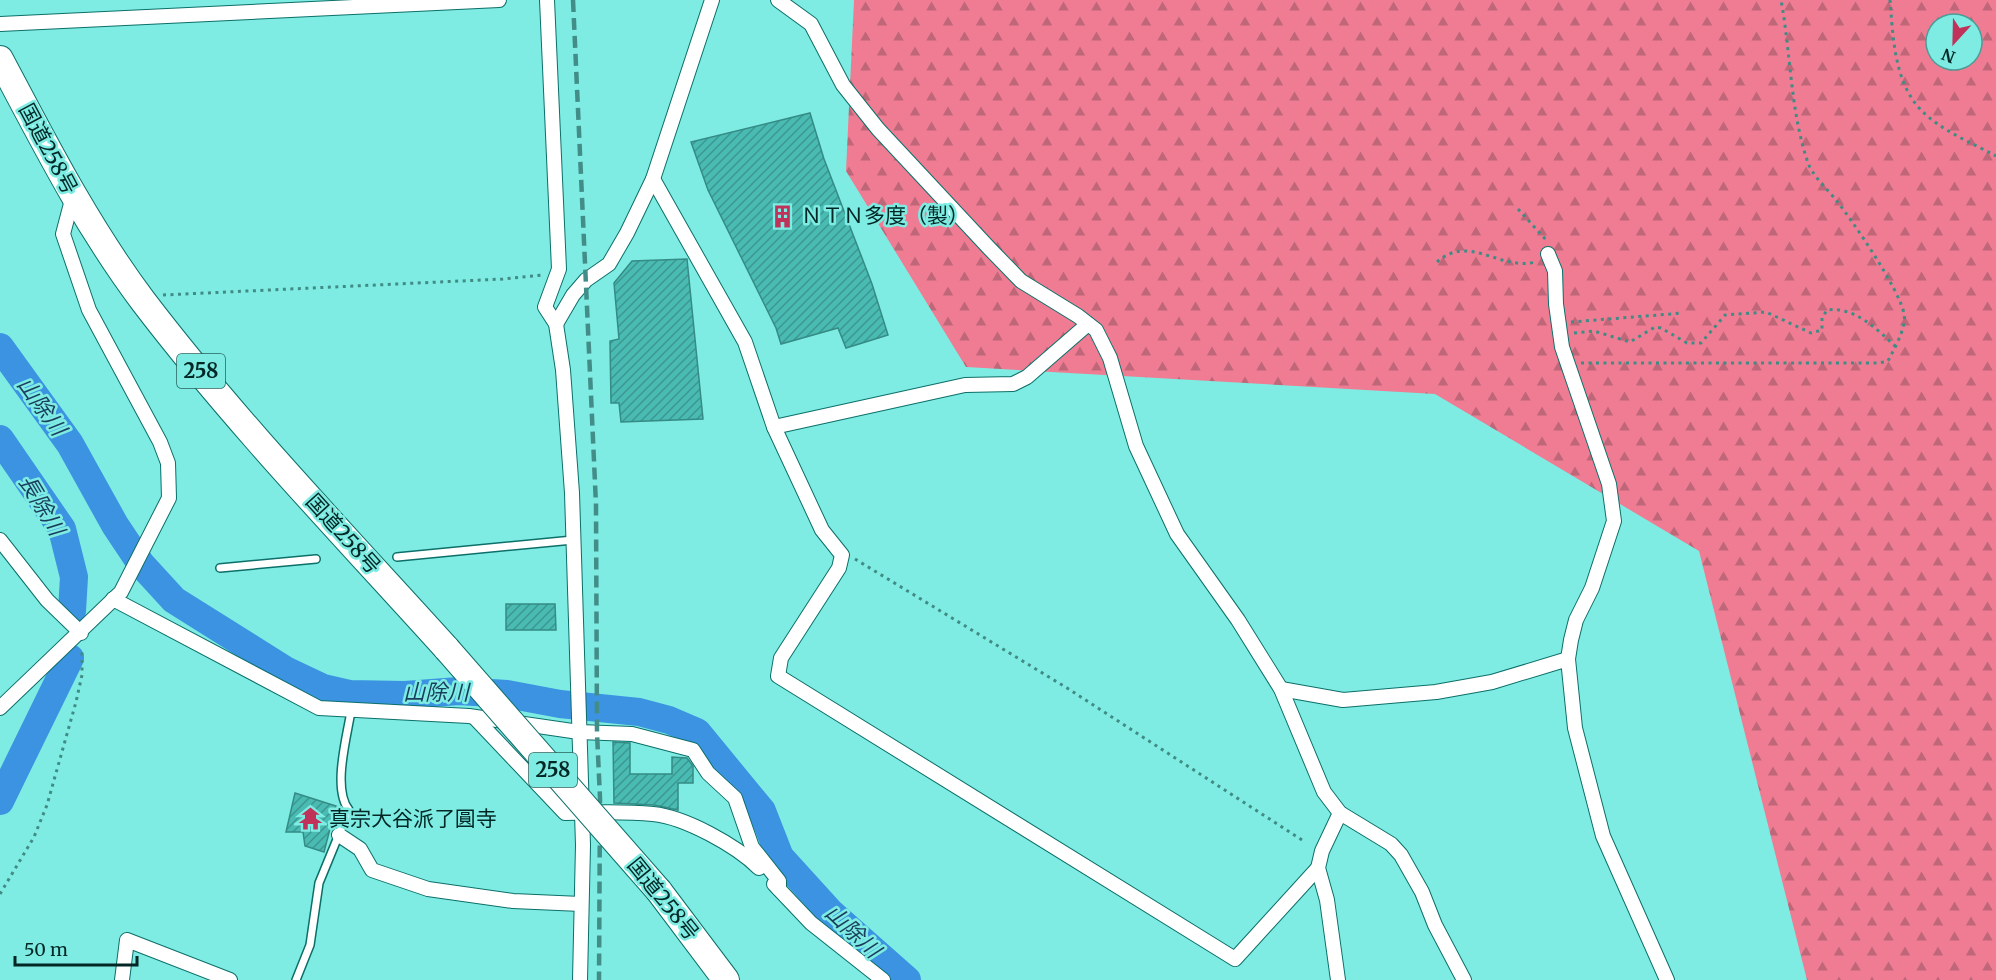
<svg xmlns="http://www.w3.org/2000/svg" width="1996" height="980" font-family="Merriweather,'Noto Sans JP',serif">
<defs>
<pattern id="forest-firs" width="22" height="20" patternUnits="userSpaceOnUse" patternTransform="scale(1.5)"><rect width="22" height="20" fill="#ef7c93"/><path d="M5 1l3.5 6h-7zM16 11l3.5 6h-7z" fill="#bf6678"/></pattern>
<pattern id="building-hatch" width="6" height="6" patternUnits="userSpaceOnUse" patternTransform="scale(1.5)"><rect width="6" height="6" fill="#49bbb2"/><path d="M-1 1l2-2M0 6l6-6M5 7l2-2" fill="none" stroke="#3b9891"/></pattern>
</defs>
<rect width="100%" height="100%" fill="#7eece3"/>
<path fill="url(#forest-firs)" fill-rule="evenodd" d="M854,0H1996V980H1807L1699,551L1435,394L966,367L846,171ZM1936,24H1972V60H1936Z"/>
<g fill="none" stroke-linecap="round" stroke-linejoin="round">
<g stroke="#3b93e1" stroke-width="28">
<path d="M0,347L70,444L115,525L141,564L174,600L287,671L323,688L349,694L405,695L459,691L507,694L560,704L639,712L669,720L697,732L762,811L780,857L830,912L907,980"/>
<path d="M0,439L62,529L74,577L72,611"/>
<path d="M0,801L70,658"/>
</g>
</g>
<g fill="url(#building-hatch)" stroke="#358b85" stroke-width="1.5">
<path d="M810,113L824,159L872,284L888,335L846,348L838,328L781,344L776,328L708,190L691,142Z"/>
<path d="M687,259L703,419L621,422L619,403H611L610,341L619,339L614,283L632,261Z"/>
<path d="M506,604H555L556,630H506Z"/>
<path d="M613,742L630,743V774H672V757L687,758L693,766V783H678V810L654,805L614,803Z"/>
<path d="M295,793L336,806L324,852L305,846L303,832H286Z"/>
</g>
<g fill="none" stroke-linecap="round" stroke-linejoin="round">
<defs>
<g id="lane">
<path d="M397,557L573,540"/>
<path d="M220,568L316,559"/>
<path d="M296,980L310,945L319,883L349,810C332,789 347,737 351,711"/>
</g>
<g id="street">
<path d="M547,0L559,269L545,307L556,324L563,370L572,493L583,845L580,980"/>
<path d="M778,0L811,24L843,85L878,129L989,248L1021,281L1078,316L1096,330L1110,358L1136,446L1177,534L1238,620L1281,689L1324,792L1340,813L1391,844L1401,855L1422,892L1435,925L1464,980"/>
<path d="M0,24L499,0"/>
<path d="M653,179L745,342L774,427L822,530L842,555L839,568L781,658L778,676L1235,959L1318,868"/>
<path d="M1548,254L1555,271L1556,304L1562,347L1609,484L1614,521L1592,588L1576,620L1571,640L1568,659L1575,728L1603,836L1667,980"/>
<path d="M556,324L573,295L586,280L609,264L627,233L653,179L712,0"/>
<path d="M774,427L965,385L1013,384L1027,377L1088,324"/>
<path d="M0,540L47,600L81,633"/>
<path d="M113,599L319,708L469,716L579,732L632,734L693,750L708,773L735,798L752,847L779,881V889"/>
<path d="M1281,689L1343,700L1436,692L1492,682L1568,659"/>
<path d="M0,708L121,592L169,498L168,463L160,442L89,310L63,234L73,196"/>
<path d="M474,717L565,813C594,812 625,811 653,814C685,817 737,846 759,868"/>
<path d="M339,835L360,849L372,870L428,889L513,901L581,904"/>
<path d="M774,884L811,923L883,980"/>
<path d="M122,980L127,940L230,980"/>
<path d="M1338,980L1327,900L1318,868L1322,851L1340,813"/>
</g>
<g id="highway">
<path d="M0,59C44,142 86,225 143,301C236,423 344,535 447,649"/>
<path d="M659,891L726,980"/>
</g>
</defs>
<use href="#lane" stroke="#0c6f69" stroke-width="10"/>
<use href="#street" stroke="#0c6f69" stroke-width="16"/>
<use href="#highway" stroke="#0c6f69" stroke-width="28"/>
<g stroke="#418b85" stroke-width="3" stroke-dasharray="3 4.5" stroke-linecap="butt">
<path d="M1890,0C1893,36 1894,82 1921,110C1940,130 1972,143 1996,156"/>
<path d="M1518,209L1547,241"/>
<path d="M1437,262C1470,233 1498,271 1536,262"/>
<path d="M163,295L503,279L543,275"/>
<path d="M1571,322L1683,313"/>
<path d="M1574,333L1594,331L1630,342L1655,327L1661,328L1687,343H1701L1725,315L1766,312L1811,333L1822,330V318L1827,310C1854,306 1877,329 1896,347"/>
<path d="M1581,363H1879L1888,361C1894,349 1907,327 1904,314C1900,290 1852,220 1836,200C1827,189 1813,176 1808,163C1790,110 1791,54 1781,0"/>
<path d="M855,559L1067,688L1302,840"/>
<path d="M0,894L34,837L47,805L76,702L82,675V650"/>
</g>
<use href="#lane" stroke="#fff" stroke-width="7"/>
<use href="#street" stroke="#fff" stroke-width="14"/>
<use href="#highway" stroke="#fff" stroke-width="26"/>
<path stroke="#428d88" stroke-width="4.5" stroke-dasharray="12 6" stroke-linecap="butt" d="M573,0L596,505L597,733L600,798L599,980"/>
<defs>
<path id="highway-bridge" d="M447,649L659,891"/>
</defs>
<use href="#highway-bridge" stroke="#0c6f69" stroke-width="28" stroke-linecap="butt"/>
<use href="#highway-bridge" stroke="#fff" stroke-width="26"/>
</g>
<defs>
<symbol id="building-bare" viewBox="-9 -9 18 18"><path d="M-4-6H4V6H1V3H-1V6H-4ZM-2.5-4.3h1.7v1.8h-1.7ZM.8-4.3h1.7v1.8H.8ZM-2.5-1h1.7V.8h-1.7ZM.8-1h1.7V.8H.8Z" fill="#c1325b" stroke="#7eece3" stroke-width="2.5" paint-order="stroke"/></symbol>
<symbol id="temple-bare" viewBox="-9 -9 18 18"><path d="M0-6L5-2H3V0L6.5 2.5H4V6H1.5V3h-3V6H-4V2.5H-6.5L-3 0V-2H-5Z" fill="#c1325b" stroke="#7eece3" stroke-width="2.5" paint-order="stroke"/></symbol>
</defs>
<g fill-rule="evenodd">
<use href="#building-bare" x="766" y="200" width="33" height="33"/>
<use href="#temple-bare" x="294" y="802" width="33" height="33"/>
</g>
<g text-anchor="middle" stroke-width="5" stroke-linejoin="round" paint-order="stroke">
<g fill="#7eece3" stroke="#27625e" stroke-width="1.5">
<rect x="177" y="354" width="48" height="34" rx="4.5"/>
<rect x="529" y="753" width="48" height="34" rx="4.5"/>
</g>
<g font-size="20" font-weight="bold" fill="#022725">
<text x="201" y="378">258</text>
<text x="553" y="777">258</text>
</g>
<g font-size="21" fill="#022725" stroke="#7eece3">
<text transform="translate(48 149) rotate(62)" y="7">国道258号</text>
<text transform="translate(343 534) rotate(48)" y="7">国道258号</text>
<text transform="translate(663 899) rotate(51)" y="7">国道258号</text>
</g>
<g font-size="21" fill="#022725" stroke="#7eece3" text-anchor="start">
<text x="801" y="223">ＮＴＮ多度（製）</text>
<text x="329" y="826">真宗大谷派了圓寺</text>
</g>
<g font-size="22" font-style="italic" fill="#1a3d5d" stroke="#7eece3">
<text transform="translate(42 406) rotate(54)" y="8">山除川</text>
<text transform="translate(42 505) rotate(59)" y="8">長除川</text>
<text x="436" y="700">山除川</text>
<text transform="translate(853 931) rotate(43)" y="8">山除川</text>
</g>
</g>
<g transform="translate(1954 42) rotate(202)"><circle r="28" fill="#7eece3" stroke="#4c9d97" stroke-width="1.5"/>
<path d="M0-4.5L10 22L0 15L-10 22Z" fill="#c1325b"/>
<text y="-9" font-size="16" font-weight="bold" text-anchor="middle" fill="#022725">N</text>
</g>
<path d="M15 956v9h122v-9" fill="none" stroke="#022725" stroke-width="3"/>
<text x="24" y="956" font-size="18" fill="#022725" stroke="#7eece3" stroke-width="4.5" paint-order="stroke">50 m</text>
</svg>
